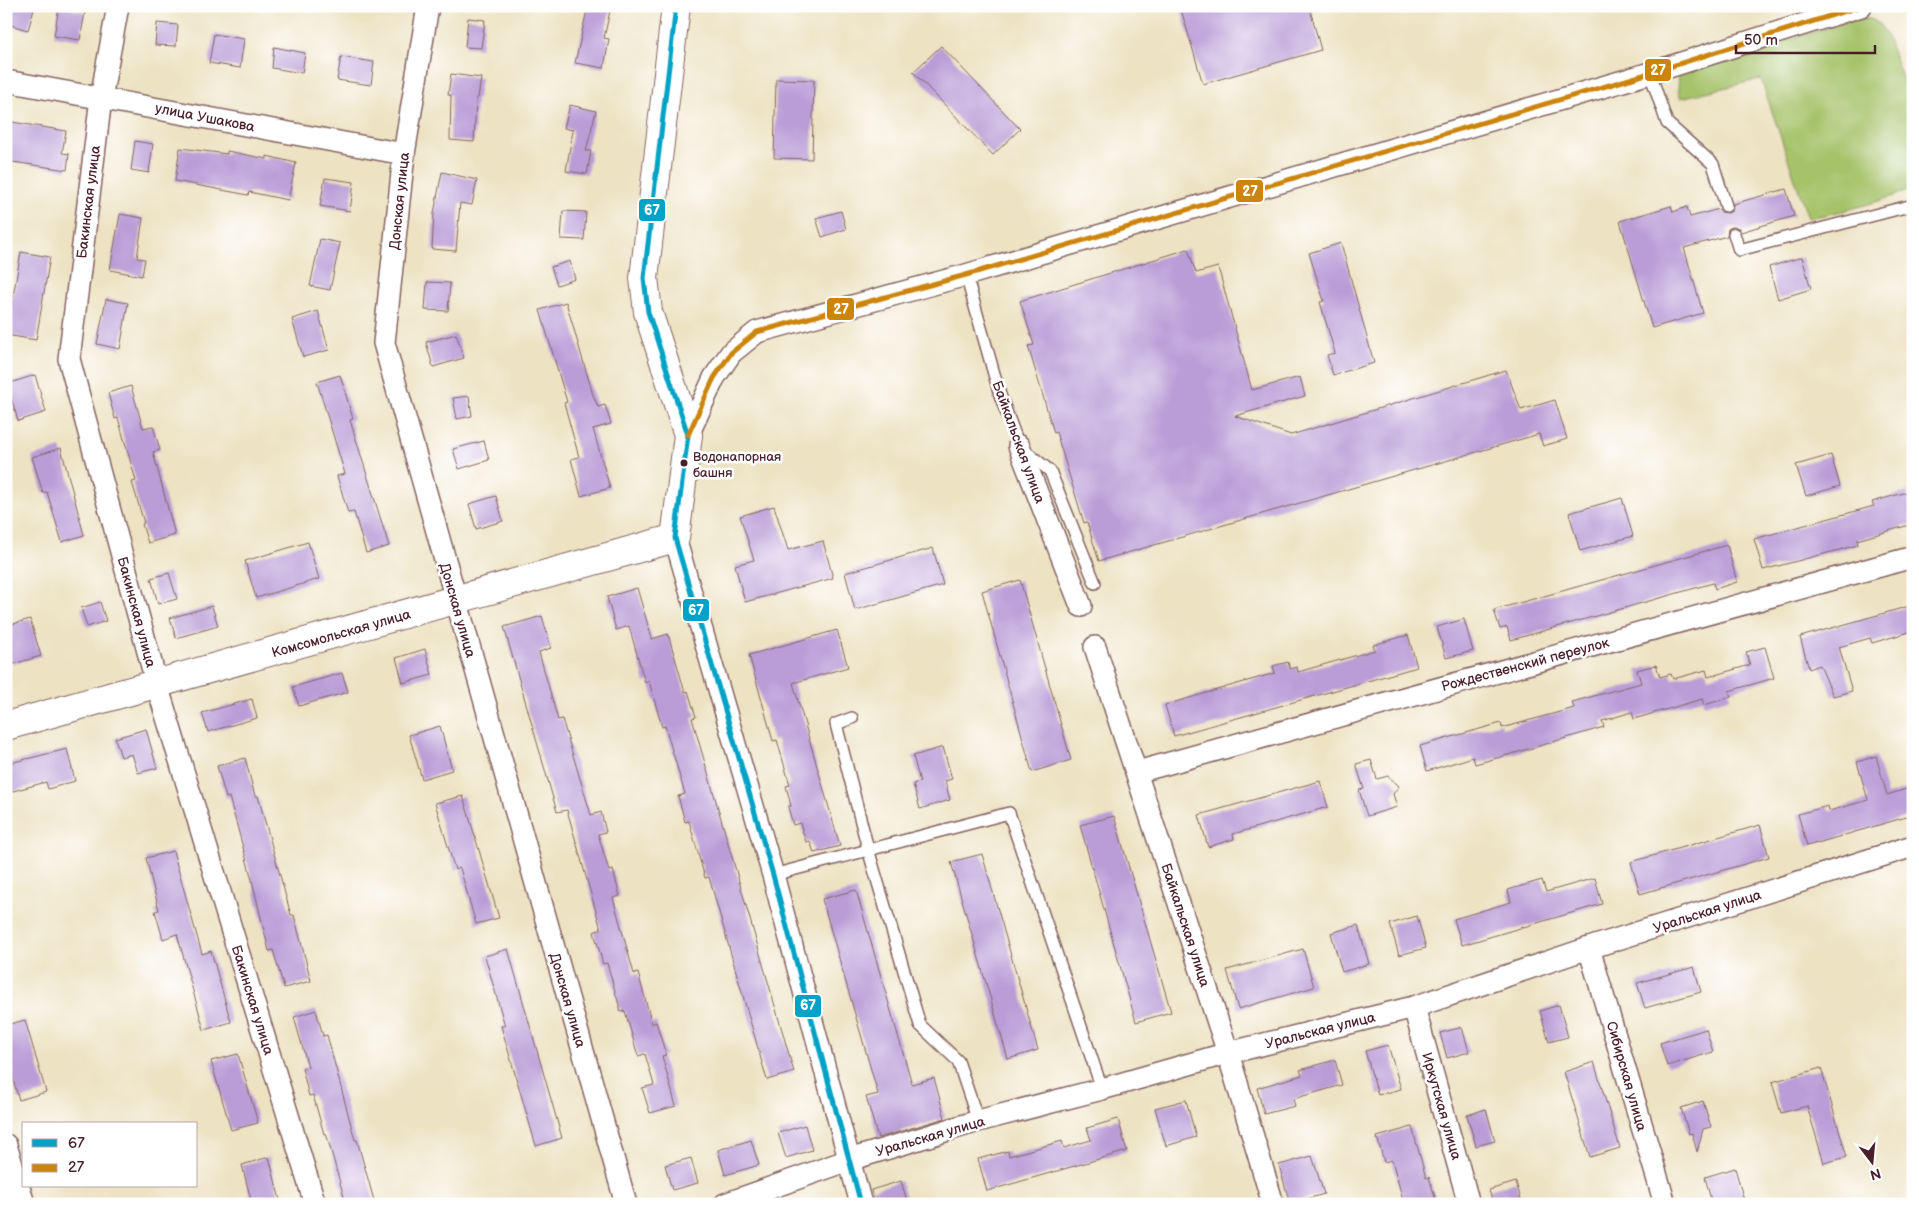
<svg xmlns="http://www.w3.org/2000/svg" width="1919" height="1210" font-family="'Balsamiq Sans',sans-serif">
<rect width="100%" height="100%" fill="#fff"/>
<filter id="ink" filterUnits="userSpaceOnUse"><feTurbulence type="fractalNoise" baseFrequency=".02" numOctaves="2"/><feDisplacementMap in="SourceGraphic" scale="10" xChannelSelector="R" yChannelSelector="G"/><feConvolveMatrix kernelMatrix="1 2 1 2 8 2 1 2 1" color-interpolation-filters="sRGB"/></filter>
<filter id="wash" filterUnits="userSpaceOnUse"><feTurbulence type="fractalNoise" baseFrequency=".0096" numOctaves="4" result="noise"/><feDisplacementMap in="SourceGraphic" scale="20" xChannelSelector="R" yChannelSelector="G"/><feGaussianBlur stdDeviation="1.12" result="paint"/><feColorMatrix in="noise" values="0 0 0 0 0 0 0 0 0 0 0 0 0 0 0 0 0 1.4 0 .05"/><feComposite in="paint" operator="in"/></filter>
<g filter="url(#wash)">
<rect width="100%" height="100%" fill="#ede2c2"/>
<path fill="#a6c36a" stroke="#78714a" d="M1857,19H1870L1880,24L1887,37L1913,106V189C1879,202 1844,212 1808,218L1761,79L1681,98L1678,90L1679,74L1689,69Z"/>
<g id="blocks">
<g fill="#ba9dd7">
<path d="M6,6H35L28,30L6,24Z"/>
<path d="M588,6H611L604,38L609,39L604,68L575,63Z"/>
<path d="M1180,6H1309L1321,50L1203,84Z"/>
<path d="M59,7L85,12L80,40L54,36Z"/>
<path d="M468,18L485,20L481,48L465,47Z"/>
<path d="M157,23L178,25L176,46L155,45Z"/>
<path d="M214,34L244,39L240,68L209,63Z"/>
<path d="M941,46L1020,129L993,155L913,72Z"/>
<path d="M274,47L305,53L302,73L272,68Z"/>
<path d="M341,57L374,62L371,85L337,80Z"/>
<path d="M451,74L481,78L478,98H476L474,142L450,140L451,95H448Z"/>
<path d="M776,79L814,80L812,159L774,158Z"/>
<path d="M570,105L596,111L586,151H591L587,174L566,171L573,130L564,128Z"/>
<path d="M6,121L66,131L62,153L69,154L67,170L6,161Z"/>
<path d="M135,141L153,144L149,173L131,170Z"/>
<path d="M180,148L227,154V151L267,159V156L296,163L288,200L249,192L248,195L175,181Z"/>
<path d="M442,172L477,180L472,205L460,203L456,251L432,249L434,213Z"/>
<path d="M325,178L354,182L350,211L320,206Z"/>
<path d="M1786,189L1794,216L1741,232L1739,228L1732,227L1728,229L1727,236L1684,248L1703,313L1652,328L1620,221L1671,206L1673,212L1687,207L1690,217L1719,209L1721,212L1728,213L1732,211L1733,204Z"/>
<path d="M563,211L586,212L584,240L561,239Z"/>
<path d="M841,211L846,229L822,237L816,218Z"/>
<path d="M120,214L143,218L137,258L145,259L142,276L110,270Z"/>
<path d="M320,239L340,243L330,290L310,286Z"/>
<path d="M1341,243L1374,363L1333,375L1327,355L1335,353L1320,302L1324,301L1309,253Z"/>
<path d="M1188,249L1196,273L1218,267L1252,390L1300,377L1305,396L1235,416L1291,435L1506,370L1521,410L1555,400L1567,439L1543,446L1539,434L1099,561L1087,522L1084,523L1056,432L1054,433L1028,346L1034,345L1020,301Z"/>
<path d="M21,252L50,257L36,340L6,335Z"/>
<path d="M1802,257L1811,289L1778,299L1769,267Z"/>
<path d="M570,261L575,279L557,285L551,267Z"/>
<path d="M427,282L450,283L448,311L425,310Z"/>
<path d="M106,299L128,303L120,349L97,344Z"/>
<path d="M566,302L593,395L598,407L605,405L611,424L593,429L610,488L581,496L571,459L579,457L564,403L567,402L540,310Z"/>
<path d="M318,311L329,350L303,357L292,319Z"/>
<path d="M456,334L464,358L433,367L426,342Z"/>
<path d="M35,375L46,412L18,421L7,384Z"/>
<path d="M340,375L353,419L350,420L389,546L366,553L354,512L348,513L337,476L345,474L317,382Z"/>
<path d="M131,386L143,428L153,426L160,450L153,452L175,535L148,543L142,524L144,523L132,482L136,481L118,418L115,419L108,393Z"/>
<path d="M469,396L472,416L457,419L453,398Z"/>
<path d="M484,441L489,460L459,469L453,449Z"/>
<path d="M61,448L84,535L62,542L47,492L43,493L32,457Z"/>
<path d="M1831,455L1840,486L1806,496L1796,465Z"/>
<path d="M1907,492L1913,513V524L1857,540L1858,545L1763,570L1754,539L1874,506L1872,502Z"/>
<path d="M496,496L503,521L476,529L469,504Z"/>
<path d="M1622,498L1633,536L1580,551L1569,513Z"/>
<path d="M774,506L788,550L823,541L833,578L745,602L735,565L754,560L740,516Z"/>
<path d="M308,542L319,579L256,598L245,561Z"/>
<path d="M1727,545L1737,582L1715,589L1713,583L1511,640L1507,627L1500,629L1494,610Z"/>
<path d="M933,548L943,585L855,610L845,573Z"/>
<path d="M169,573L177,599L158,604L151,578Z"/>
<path d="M1020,580L1071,760L1032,772L982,591Z"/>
<path d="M637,588L652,639L668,634L685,692L688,691L696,717L692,718L794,1072L767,1080L709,877L705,878L689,821L685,822L678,796L685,794L665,726L662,727L649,681L645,683L629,626L616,630L607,597Z"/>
<path d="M100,602L106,621L87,627L81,608Z"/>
<path d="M1913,605V631L1872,643L1870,638L1839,647L1852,691L1833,696L1820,665L1809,669L1800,637Z"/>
<path d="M212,606L218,626L176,638L170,618Z"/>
<path d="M542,616L551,648L539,652L558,720L562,719L591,815L601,812L606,832L598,834L609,871L613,870L620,896L613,898L634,974L638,973L652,1024L656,1022L666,1055L662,1056L676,1106L650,1113L642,1088L654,1085L645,1054L638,1056L625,1011L621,1012L607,963L603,964L594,932L601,929L567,810L557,812L504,627Z"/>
<path d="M30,619L41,656L13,664L6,643V626Z"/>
<path d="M1464,619L1473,651L1446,658L1437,627Z"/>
<path d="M837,630L848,667L793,683L840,846L814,853L810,841L806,842L800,823L793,825L788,807L791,806L786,786L790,785L777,740L773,741L749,655Z"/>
<path d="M1408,635L1417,667L1174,736L1165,705L1275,673L1273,666L1288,662L1290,669L1297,667L1298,672L1375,650L1373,645Z"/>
<path d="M1765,647L1774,678L1729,691L1731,697L1704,705L1702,699L1634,719L1632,712L1602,721L1604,727L1508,755L1475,764L1473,757L1427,771L1420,746L1501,723L1502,728L1574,708L1572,702L1641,683L1637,670L1656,665L1660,677L1671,674L1673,679L1706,670L1708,677L1750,665L1746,652Z"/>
<path d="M425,649L432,675L403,683L396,658Z"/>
<path d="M342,673L348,692L299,706L293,687Z"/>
<path d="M252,699L257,718L208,732L202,713Z"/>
<path d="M440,726L452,770L422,779L409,735Z"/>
<path d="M146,729L157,768L138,773L132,754L121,757L115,738Z"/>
<path d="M943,747L952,779L945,781L950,800L920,809L913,784L920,782L913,756Z"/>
<path d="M67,749L75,781L48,789L46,782L6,793V764Z"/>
<path d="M1876,756L1887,795L1913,787V815L1807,846L1798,814L1828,806L1829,811L1868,800L1857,762Z"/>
<path d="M245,758L255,796H258L291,915H294L311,981L284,988L273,950L269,951L251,876L229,797L226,798L217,766Z"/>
<path d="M1371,760L1377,779L1388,776L1399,786L1393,794L1397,807L1367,816L1359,790L1364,789L1356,764Z"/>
<path d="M1320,781L1328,807L1233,834L1234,839L1208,847L1199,815Z"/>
<path d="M463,796L499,918L476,924L460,868L455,870L435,803Z"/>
<path d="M1114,816L1171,1012L1136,1022L1080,825Z"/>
<path d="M1760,825L1769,857L1640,894L1631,862Z"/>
<path d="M173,851L202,954L211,951L231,1022L204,1030L177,934L163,939L155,911L159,910L146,858Z"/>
<path d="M982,854L1038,1050L1008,1059L951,862Z"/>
<path d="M1595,878L1602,904L1462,945L1454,919L1511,902L1508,890L1542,880L1546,892Z"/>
<path d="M856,890L912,1084L934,1078L945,1118L878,1138L866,1097L878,1094L822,899Z"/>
<path d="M1417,916L1426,948L1399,955L1390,924Z"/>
<path d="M1358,925L1369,964L1342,972L1331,933Z"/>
<path d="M508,949L562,1138L536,1146L501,1026H505L485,956Z"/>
<path d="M1303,949L1314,987L1238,1009L1227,970Z"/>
<path d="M1694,967L1701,992L1645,1008L1637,983Z"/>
<path d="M1559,1005L1568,1037L1549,1042L1540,1011Z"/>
<path d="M316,1010L323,1036L327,1035L355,1140H357L375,1204H346L326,1133L324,1134L313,1095L309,1096L302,1068L308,1067L294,1017Z"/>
<path d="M25,1020L46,1092L19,1100L6,1055V1025Z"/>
<path d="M1462,1027L1469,1052L1447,1058L1440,1033Z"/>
<path d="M1706,1029L1713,1052L1667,1066L1660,1043Z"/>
<path d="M1388,1045L1401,1089L1378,1095L1365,1051Z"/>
<path d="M238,1054L258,1123L231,1130L211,1061Z"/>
<path d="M1335,1060L1342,1085L1293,1099L1295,1106L1264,1114L1257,1088L1302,1075L1300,1070Z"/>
<path d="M1594,1062L1620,1148L1590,1157L1564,1072Z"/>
<path d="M1821,1068L1847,1157L1824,1163L1807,1106L1781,1113L1772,1082Z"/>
<path d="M1186,1100L1196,1137L1166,1146L1155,1108Z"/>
<path d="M1703,1101L1711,1127L1703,1129L1697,1152L1692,1133L1689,1134L1681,1108Z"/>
<path d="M1486,1109L1495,1141L1476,1146L1467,1115Z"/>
<path d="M1118,1119L1127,1151L987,1191L978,1159L1008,1151L1009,1156L1062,1141L1064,1148L1091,1140L1087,1128Z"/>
<path d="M805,1125L812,1150L786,1158L778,1133Z"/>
<path d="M1412,1127L1426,1178L1429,1177L1437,1204H1404L1392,1160L1384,1162L1377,1137Z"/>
<path d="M751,1140L759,1165L725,1175L718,1150Z"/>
<path d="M1312,1156L1324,1194L1290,1204L1279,1165Z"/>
<path d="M269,1157L281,1204H252L242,1165Z"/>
<path d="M691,1158L698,1183L672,1190L665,1165Z"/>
<path d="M1735,1168L1745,1204H1712L1705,1177Z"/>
<path d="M901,1181L908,1204H875L871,1190Z"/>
<path d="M1516,1182L1522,1204H1493L1489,1190Z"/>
</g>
</g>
</g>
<g filter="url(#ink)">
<use href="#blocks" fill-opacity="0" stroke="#836360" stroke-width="1"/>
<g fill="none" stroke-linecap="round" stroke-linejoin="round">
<defs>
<g id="service">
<path d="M1650,73L1667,123L1713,164L1726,206"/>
<path d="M1734,234L1739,250L1913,205"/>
<path d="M966,275L1000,395L1019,446L1050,471L1095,583"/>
<path d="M852,718L836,724L868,849L920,1025L958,1061L978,1121"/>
<path d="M773,875L1009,813L1102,1089"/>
</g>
<g id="minor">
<path d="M118,6L101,98L69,359L157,685L315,1204"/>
<path d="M428,6L404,154L384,343L626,1204"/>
<path d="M6,81L404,154"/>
<path d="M688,435L714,378L731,353L757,332L966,275L1650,73L1861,6"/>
<path d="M1019,446L1081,606"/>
<path d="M675,538L773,875L861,1204"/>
<path d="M1095,647L1228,1053L1273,1204"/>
<path d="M1137,772L1913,557"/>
<path d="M1589,948L1665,1204"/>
<path d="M1414,1007L1469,1204"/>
<path d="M6,1145L24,1204"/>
<path d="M725,1204L849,1160L978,1121L1102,1089L1228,1053L1414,1007L1589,948L1913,846"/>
</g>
<path id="tertiary" d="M6,726L675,538L688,435L648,312L644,278L676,6"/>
</defs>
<use href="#service" stroke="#836360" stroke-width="14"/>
<use href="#minor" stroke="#836360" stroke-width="24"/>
<use href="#tertiary" stroke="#836360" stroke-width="30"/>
<use href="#service" stroke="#fff" stroke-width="11"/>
<use href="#minor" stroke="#fff" stroke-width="21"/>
<use href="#tertiary" stroke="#fff" stroke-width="28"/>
<defs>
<path id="bus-1" d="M676,6L644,278L648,312L688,435L675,538L773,875L861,1204"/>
<path id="bus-2" d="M688,435L714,378L731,353L757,332L966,275L1650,73L1861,6"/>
</defs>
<use href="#bus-1" stroke="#fff" stroke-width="9"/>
<use href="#bus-2" stroke="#fff" stroke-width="9"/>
<use href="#bus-1" stroke="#04a2c6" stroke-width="5"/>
<use href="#bus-2" stroke="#cc840b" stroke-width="5"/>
</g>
</g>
<circle fill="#4a1f2b" stroke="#fff" stroke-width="2" cx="684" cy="463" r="4.5"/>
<g text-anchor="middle" stroke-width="5" stroke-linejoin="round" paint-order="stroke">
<g font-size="13" fill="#4a1f2b" stroke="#fff" text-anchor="start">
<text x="693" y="461">Водонапорная<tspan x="693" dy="16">башня</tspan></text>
</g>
<g font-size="14" fill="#4a1f2b" stroke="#fff">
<text transform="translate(205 117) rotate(11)" y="5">улица Ушакова</text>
<text transform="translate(399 201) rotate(-84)" y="5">Донская улица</text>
<text transform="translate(88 202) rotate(-83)" y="5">Бакинская улица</text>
<text transform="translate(1019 442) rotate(70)" y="5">Байкальская улица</text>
<text transform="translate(458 610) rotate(74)" y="5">Донская улица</text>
<text transform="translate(137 612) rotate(75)" y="5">Бакинская улица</text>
<text transform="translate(341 633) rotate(-16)" y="5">Комсомольская улица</text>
<text transform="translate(1525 664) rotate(-15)" y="5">Рождественский переулок</text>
<text transform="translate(1707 911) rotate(-18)" y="5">Уральская улица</text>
<text transform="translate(1186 925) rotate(72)" y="5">Байкальская улица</text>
<text transform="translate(253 1000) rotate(73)" y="5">Бакинская улица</text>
<text transform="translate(568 1000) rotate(74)" y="5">Донская улица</text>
<text transform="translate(1320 1030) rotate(-14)" y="5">Уральская улица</text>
<text transform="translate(1627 1076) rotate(74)" y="5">Сибирская улица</text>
<text transform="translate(1442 1106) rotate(74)" y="5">Иркутская улица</text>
<text transform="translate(930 1136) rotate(-16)" y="5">Уральская улица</text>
</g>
</g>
<g stroke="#fff" stroke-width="2">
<rect x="1644" y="58" width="28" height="24" rx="5" fill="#cc840b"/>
<rect x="1235" y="179" width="29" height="24" rx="5" fill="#cc840b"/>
<rect x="638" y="198" width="28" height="24" rx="5" fill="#04a2c6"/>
<rect x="826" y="297" width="29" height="24" rx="5" fill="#cc840b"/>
<rect x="682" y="598" width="28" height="24" rx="5" fill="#04a2c6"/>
<rect x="794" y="994" width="28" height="24" rx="5" fill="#04a2c6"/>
</g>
<g font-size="14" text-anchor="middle" font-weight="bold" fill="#fff">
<text x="1658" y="75">27</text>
<text x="1250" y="196">27</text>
<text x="652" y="215">67</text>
<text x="841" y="314">27</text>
<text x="696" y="615">67</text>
<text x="808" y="1010">67</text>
</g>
<rect width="1919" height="1210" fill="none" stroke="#fff" stroke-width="25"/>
<rect x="22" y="1122" width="175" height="65" fill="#ffffff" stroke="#b7a5aa"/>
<rect x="32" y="1139" width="25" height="8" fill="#04a2c6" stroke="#b7a5aa"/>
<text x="68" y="1148" font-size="15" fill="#4a1f2b">67</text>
<rect x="32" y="1164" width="25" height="8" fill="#cc840b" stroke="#b7a5aa"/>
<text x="68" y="1172" font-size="15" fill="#4a1f2b">27</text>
<g transform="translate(1872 1162) rotate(164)" stroke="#ffffff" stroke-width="4" paint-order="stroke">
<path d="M0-4L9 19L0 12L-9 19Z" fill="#4a1f2b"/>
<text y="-8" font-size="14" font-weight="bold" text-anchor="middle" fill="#4a1f2b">N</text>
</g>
<path d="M1736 45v8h139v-8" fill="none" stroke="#4a1f2b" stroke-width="2.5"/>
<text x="1744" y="45" font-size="15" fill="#4a1f2b" stroke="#ffffff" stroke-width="4" paint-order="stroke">50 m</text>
</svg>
